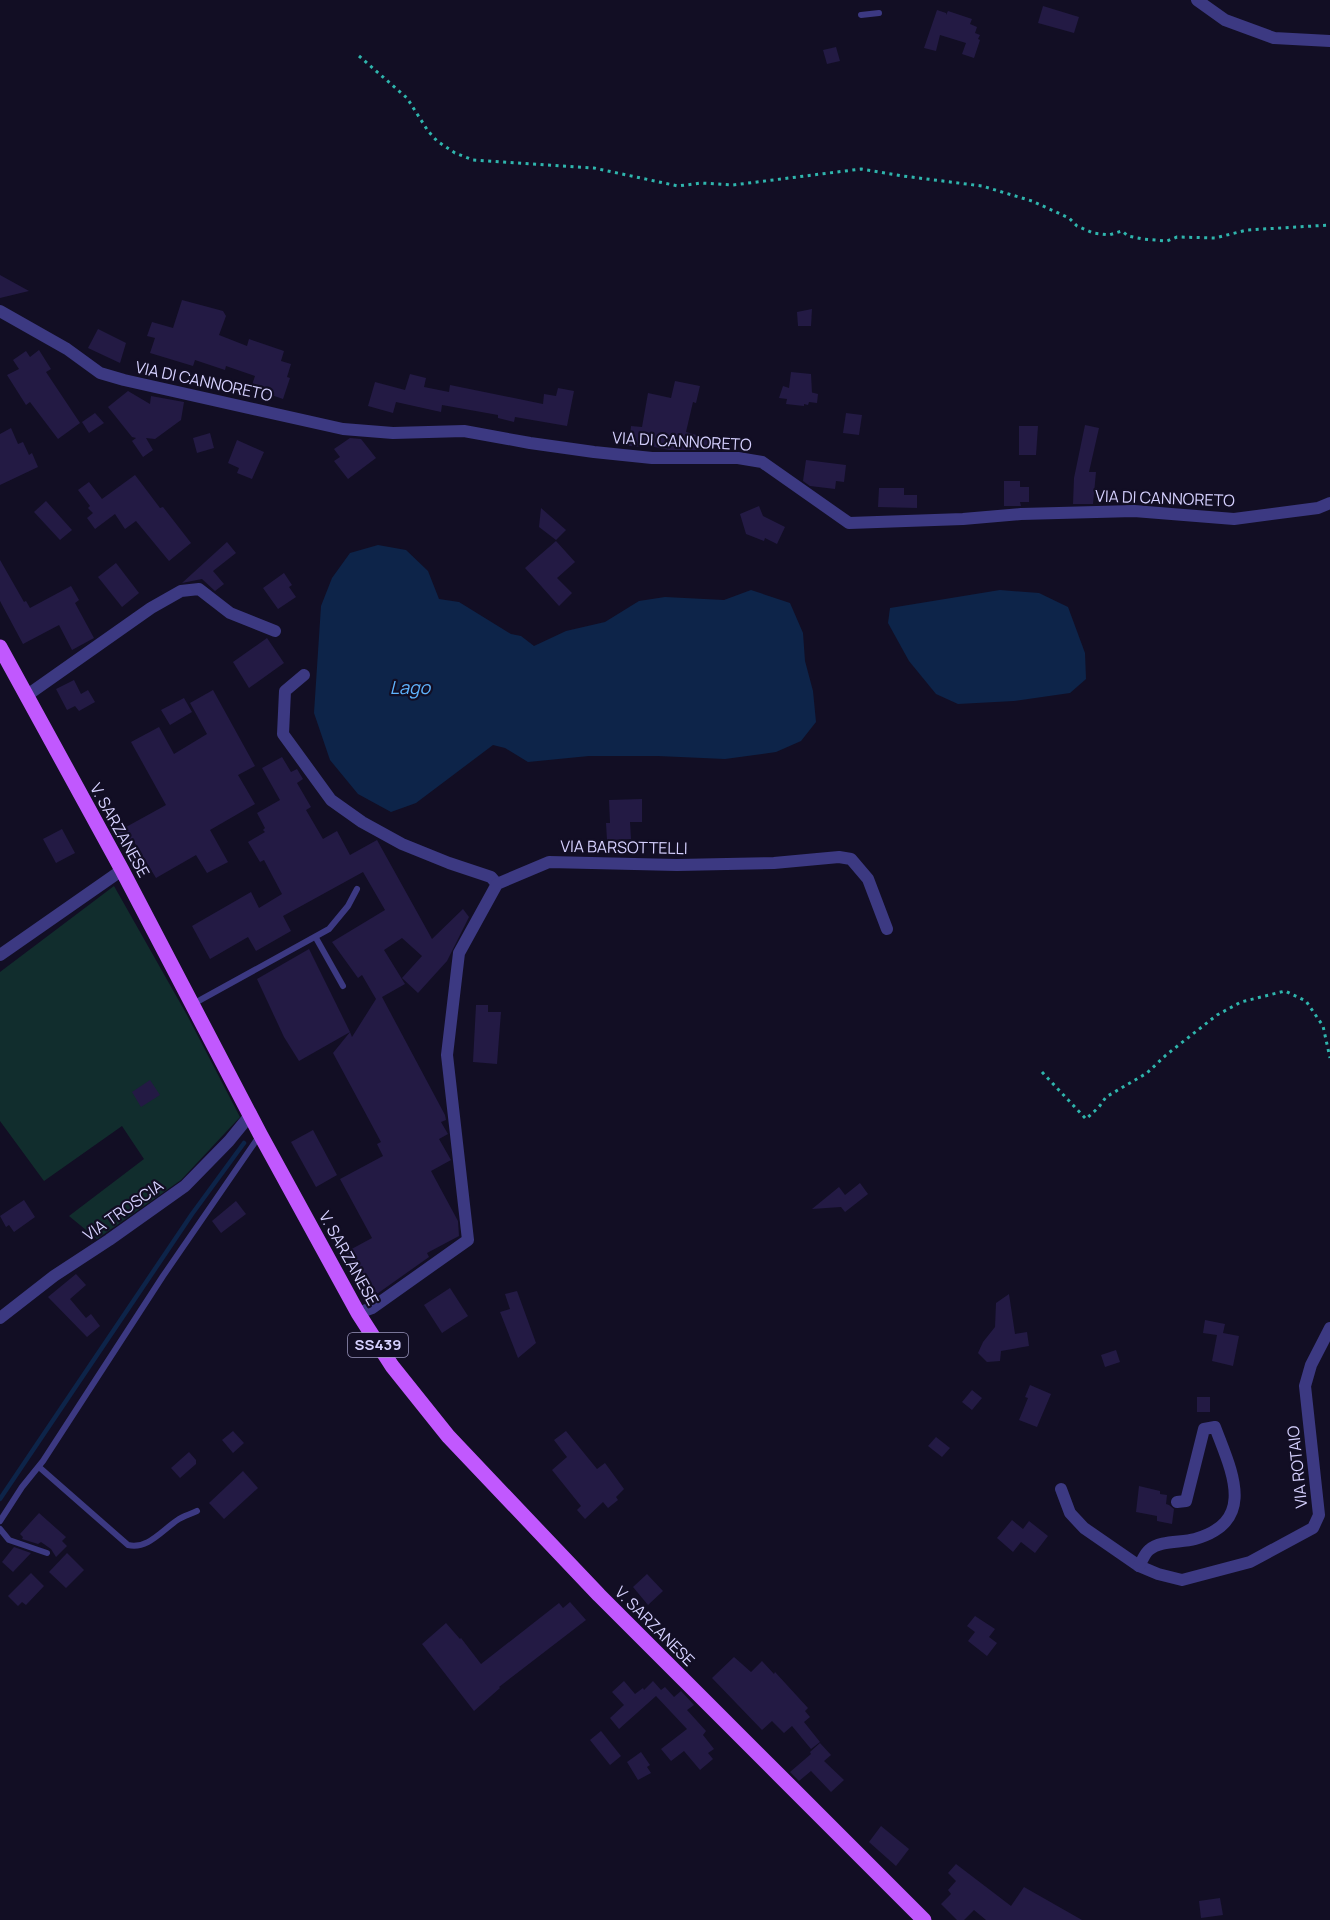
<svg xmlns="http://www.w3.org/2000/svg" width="1330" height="1920" font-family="Manrope,sans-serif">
<rect width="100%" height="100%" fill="#120e24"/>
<path fill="#112d2d" d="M114,886L187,1015L240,1117L181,1180L97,1239L69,1216L144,1159L122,1126L44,1181L0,1121V972Z"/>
<g fill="#0d2449">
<path d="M378,545L406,550L428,571L439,599L459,602L511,634L521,636L534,646L566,631L605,622L639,601L665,597L724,600L751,590L790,603L803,633L805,661L813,691L816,722L801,741L776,752L725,759L658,756H589L528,762L505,748L493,745L416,803L391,812L358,794L330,760L314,713L321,606L332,578L350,553Z"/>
<path d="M1000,590L1039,593L1068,607L1085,653L1086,679L1070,693L1014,701L958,704L936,694L909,661L888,623L890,608Z"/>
</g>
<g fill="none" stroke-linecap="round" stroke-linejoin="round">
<path stroke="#0d2449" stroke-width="4.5" d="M0,1499L192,1214L244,1143"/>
</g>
<g fill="#231a44">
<path d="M1043,6L1079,17L1074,33L1038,23Z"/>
<path d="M937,10L946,13V15L948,11L972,19L970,24L977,27L975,33L980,35L978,39L980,40L974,58L962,54L966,43L940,35L936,51L924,48Z"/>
<path d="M836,47L840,61L827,64L823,50Z"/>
<path d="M0,275L29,291L0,298Z"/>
<path d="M182,300L223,311L226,316L219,335L247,346L249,339L284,351L281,361L291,364L287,377L290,378L283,399L251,388L255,376L226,366L225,370L195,360L193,366L150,353L155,338L147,336L152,322L173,328Z"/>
<path d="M812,309L811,326H798L797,312Z"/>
<path d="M98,329L126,343L120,363L88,348Z"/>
<path d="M39,350L51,369L46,372L80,423L58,439L30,402L26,405L7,375L19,369L13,360L26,351L30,357Z"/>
<path d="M791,372L811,374L812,393L810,392L818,394L817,403L809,402L808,405L804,404V406L786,404L787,399L779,398L783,386L789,388Z"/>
<path d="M410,374L426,378L424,387L449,392L450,385L543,404L544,394L556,396L558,388L574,391L567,426L515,417L514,422L498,418V415L442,405L441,412L396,402L393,413L368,406L375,382L405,390Z"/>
<path d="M675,381L700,386L696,403L693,402L686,432L700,436V438L714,440V450H669L645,445V447L629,446L631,426L642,427L648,393L671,398Z"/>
<path d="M128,391L150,404L151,396L184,402L181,420L155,439L146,438L153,450L143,457L132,441L136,438L132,437L108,407Z"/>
<path d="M95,413L104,423L89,433L82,422Z"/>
<path d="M846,413L862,415L859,435L843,433Z"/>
<path d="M1085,425L1099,428L1089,472H1096L1093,504H1073L1074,478Z"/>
<path d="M1019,426H1038L1036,455H1019Z"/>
<path d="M11,428L18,444L23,442L29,455L32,453L38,467L0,485V434Z"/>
<path d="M210,433L214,448L197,453L193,438Z"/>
<path d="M350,438L361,439L376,458L348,479L334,461L340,457L334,449Z"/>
<path d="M237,440L264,452L252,479L237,473L239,468L228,463Z"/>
<path d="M806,460L846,465L844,482L836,481L835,489L810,486L803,481Z"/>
<path d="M135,475L160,508L163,507L191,543L169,561L136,521L125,529L115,514L95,529L87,518L93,513L88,508L90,506L78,490L89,482L102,499Z"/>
<path d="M1004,481H1020V487H1029V502H1020L1021,506H1004Z"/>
<path d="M879,488H904V495H917V508L878,507Z"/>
<path d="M46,501L72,530L60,540L34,512Z"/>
<path d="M759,506L763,516L785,527L777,544L765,538L764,541L746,534L740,514Z"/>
<path d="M541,508L566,530L556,540L539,527Z"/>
<path d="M556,541L575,562L557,578L572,593L559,606L525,568Z"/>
<path d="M227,542L236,553L213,571L224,584L215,591L202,579L182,583Z"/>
<path d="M0,560L24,602L26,601L30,608L71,586L79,600L75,603L94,638L72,650L59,625L23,644L0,601Z"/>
<path d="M116,563L139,593L122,607L98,577Z"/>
<path d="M284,573L292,585L289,587L296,597L278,609L263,588Z"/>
<path d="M267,638L284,663L249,688L233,662Z"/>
<path d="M74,680L81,694L88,690L95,702L79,711L75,706L67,710L56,689Z"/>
<path d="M213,690L255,766L238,775L255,804L210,830L228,862L207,873L196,855L156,878L133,840L124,844L117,832L166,805L131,742L159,727L174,754L207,734L190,703Z"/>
<path d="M184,698L192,712L170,725L161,710Z"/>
<path d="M282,757L291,772L297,769L303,779L297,783L311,807L306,810L323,839L337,831L350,855L377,840L432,939L463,909L469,917L447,961L418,993L402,978L422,956L402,938L384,950L405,984L382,997L445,1115L446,1120L441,1122L448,1134L439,1139L451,1160L431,1171L458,1221L459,1236L427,1253L429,1257L374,1296L346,1252L372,1238L340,1179L383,1156L377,1144L381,1142L333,1053L350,1032L352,1037L376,999L362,975L358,978L332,942L385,910L363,872L283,916L291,931L256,951L248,937L210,959L192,926L251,892L259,908L282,894L264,860L260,862L248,842L265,832L263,830L265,828L257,813L280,800L262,768Z"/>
<path d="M642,799V822H630L631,839L607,840L606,823H610L609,800Z"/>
<path d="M62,829L75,853L56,863L43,839Z"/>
<path d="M309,949L350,1032L299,1061L284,1037L257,979Z"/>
<path d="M476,1005H488V1012H501L497,1064L473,1062Z"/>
<path d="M150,1080L160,1095L141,1107L132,1092Z"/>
<path d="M313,1130L337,1175L316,1187L291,1142Z"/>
<path d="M860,1183L868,1194L845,1212L841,1207L812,1209L839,1187L845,1195Z"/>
<path d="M24,1200L35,1217L14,1232L9,1225L6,1227L0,1216Z"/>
<path d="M236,1201L246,1214L221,1233L212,1221Z"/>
<path d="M76,1274L86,1285L70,1299L86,1318L91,1314L100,1326L87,1337L48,1297Z"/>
<path d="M450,1288L468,1316L442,1333L424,1305Z"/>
<path d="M517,1291L536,1343L518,1358L500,1312L510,1309L505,1294Z"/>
<path d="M1009,1294L1015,1334L1027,1332L1029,1346L1001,1351L1000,1361L987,1362L978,1353L983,1342L995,1327L996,1303Z"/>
<path d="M1205,1320L1225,1324L1223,1333L1239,1336L1233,1366L1212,1361L1217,1335L1203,1333Z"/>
<path d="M1116,1350L1120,1362L1105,1367L1101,1355Z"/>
<path d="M1030,1385L1051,1394L1037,1427L1019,1420L1028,1398L1025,1397Z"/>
<path d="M972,1390L982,1398L972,1410L962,1402Z"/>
<rect x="1197" y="1397" width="13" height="15"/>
<path d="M233,1431L244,1443L233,1453L222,1440Z"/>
<path d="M566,1431L597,1469L605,1463L624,1489L616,1497L618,1500L608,1508L603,1502L585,1519L577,1510L581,1506L552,1470L567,1457L554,1440Z"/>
<path d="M936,1437L950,1448L942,1457L928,1446Z"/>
<path d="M189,1452L196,1460V1464L180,1478L171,1468Z"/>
<path d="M243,1471L258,1488L224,1519L209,1503Z"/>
<path d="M1139,1486L1160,1491V1494L1167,1495L1166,1504L1169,1505L1174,1509L1172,1524L1157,1521V1516L1136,1512Z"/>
<path d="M39,1513L66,1537L62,1541L67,1546L56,1557L51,1549L41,1542L38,1544L22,1539L23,1537L20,1534Z"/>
<path d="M1012,1520L1023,1529L1029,1521L1048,1536L1035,1553L1021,1542L1013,1552L997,1538Z"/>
<path d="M14,1547L31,1553L13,1572L2,1562Z"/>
<path d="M67,1553L84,1570L66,1588L49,1572Z"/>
<path d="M31,1573L44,1586L26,1605L22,1602L18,1606L8,1596Z"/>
<path d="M647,1574L663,1591L648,1605L633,1587Z"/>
<path d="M570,1602L586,1620L499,1687L500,1688L474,1711L422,1644L446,1623L460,1639L461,1638L481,1664L559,1603L563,1608Z"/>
<path d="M975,1616L995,1629L989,1637L997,1643L987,1656L968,1641L975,1632L967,1626Z"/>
<path d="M734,1657L751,1672L762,1661L774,1674L775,1672L808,1708L805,1711L810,1717L804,1722L820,1742L811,1749L792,1726L784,1733L772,1721L762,1730L712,1678Z"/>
<path d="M624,1681L635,1694L643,1688L644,1690L653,1681L661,1690L665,1687L674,1697L681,1691L694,1705L687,1710L706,1731L703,1735L714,1749L708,1753L713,1759L700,1770L684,1751L671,1761L661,1749L687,1729L656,1696L619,1729L610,1718L624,1705L612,1692Z"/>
<path d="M601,1731L621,1756L610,1765L590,1740Z"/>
<path d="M820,1743L831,1755L824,1761L844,1780L831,1792L811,1771L799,1781L790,1772L811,1754L810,1752Z"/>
<path d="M641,1752L650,1765L647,1767L651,1773L638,1780L627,1762Z"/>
<path d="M881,1826L909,1849L896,1866L869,1842Z"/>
<path d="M956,1864L1011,1906L1024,1887L1082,1920H986L974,1910L964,1920H957L941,1904L951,1894L948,1890L956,1881L948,1873Z"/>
<path d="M1220,1898L1223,1915L1201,1918L1199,1901Z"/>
</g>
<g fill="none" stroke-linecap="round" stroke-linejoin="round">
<g stroke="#2fb5ad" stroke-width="3" stroke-dasharray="3 4.5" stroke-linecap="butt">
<path d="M359,56L407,98L428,131L437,141L455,153L473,160L594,168L678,186L701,183L733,185L861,169L903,176L982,186L1032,201L1069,218L1077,226L1093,233L1109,235L1122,231L1128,236L1143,239L1167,241L1177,237L1215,238L1247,230L1330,225"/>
<path d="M1042,1072L1086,1119L1099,1107L1106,1097L1147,1073L1166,1055L1217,1015L1241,1002L1285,991L1306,1001L1323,1026L1330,1058"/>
</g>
<g stroke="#3c3982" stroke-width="6">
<path d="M861,15L879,13"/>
<path d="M316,938L343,986"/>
<path d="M193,1004L329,929L348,906L357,889"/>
<path d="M39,1467L128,1545C148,1550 163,1529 179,1519C184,1516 191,1514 197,1511"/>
<path d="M0,1521L22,1487L43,1461L163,1276L260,1135"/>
<path d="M0,1529L9,1540L47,1553"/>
</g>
<g stroke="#3c3982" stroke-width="12">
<path d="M1197,0L1225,20L1274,38L1330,41"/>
<path d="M0,311L67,349L100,373L124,380L343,429L393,433L464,431L530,443L594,452L652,458H738L762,462L849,523L963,519L1021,514L1134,511L1234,519L1318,508L1330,503"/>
<path d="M304,675L285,691L283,734L331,800L362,822L402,844L449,863L491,877L497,884"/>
<path d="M26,696L151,608L181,591L199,589L230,613L275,631"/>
<path d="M0,955L122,870"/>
<path d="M358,1313L372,1308L468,1240L447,1055L459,953L497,884L549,862L677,865L774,863L839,857L851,859L868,879L887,929"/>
<path d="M0,1318L54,1276L109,1240L185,1186L229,1141L251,1114"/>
<path d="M1061,1489L1070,1513L1084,1528L1139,1566L1158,1574L1182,1580L1250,1562L1313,1528L1319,1515L1305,1386L1311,1365L1330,1328"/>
<path d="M1139,1566C1142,1561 1145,1553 1149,1550C1161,1540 1181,1543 1195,1539C1258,1521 1231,1470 1215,1427L1204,1429L1186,1501L1177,1502"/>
</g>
<path stroke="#c158fe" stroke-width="15" d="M0,647L122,870L260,1134L358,1313L392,1366L448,1436L599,1595L924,1920"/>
</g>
<g text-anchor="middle" stroke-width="4.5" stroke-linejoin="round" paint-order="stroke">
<rect fill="#120e24" stroke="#9b96bd" stroke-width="1.5" x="348" y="1333" width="60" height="24" rx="4.5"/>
<g font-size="15" font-weight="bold" fill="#d6d1ff">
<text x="378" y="1350">SS439</text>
</g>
<g font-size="16" fill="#d6d1ff" stroke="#120e24">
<text transform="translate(204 381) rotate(12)" y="6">VIA DI CANNORETO</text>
<text transform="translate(682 441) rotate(3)" y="6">VIA DI CANNORETO</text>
<text transform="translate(1165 498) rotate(2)" y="6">VIA DI CANNORETO</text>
<text transform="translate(120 830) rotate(61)" y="6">V. SARZANESE</text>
<text transform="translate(624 847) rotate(1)" y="6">VIA BARSOTTELLI</text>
<text transform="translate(123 1210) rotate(-35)" y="6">VIA TROSCIA</text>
<text transform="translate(349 1258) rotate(61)" y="6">V. SARZANESE</text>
<text transform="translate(1297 1467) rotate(-96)" y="6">VIA ROTAIO</text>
<text transform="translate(655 1626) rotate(45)" y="6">V. SARZANESE</text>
</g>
<g font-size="18" font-style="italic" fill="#5fb4fe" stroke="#120e24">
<text x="410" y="694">Lago</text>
</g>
</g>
</svg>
